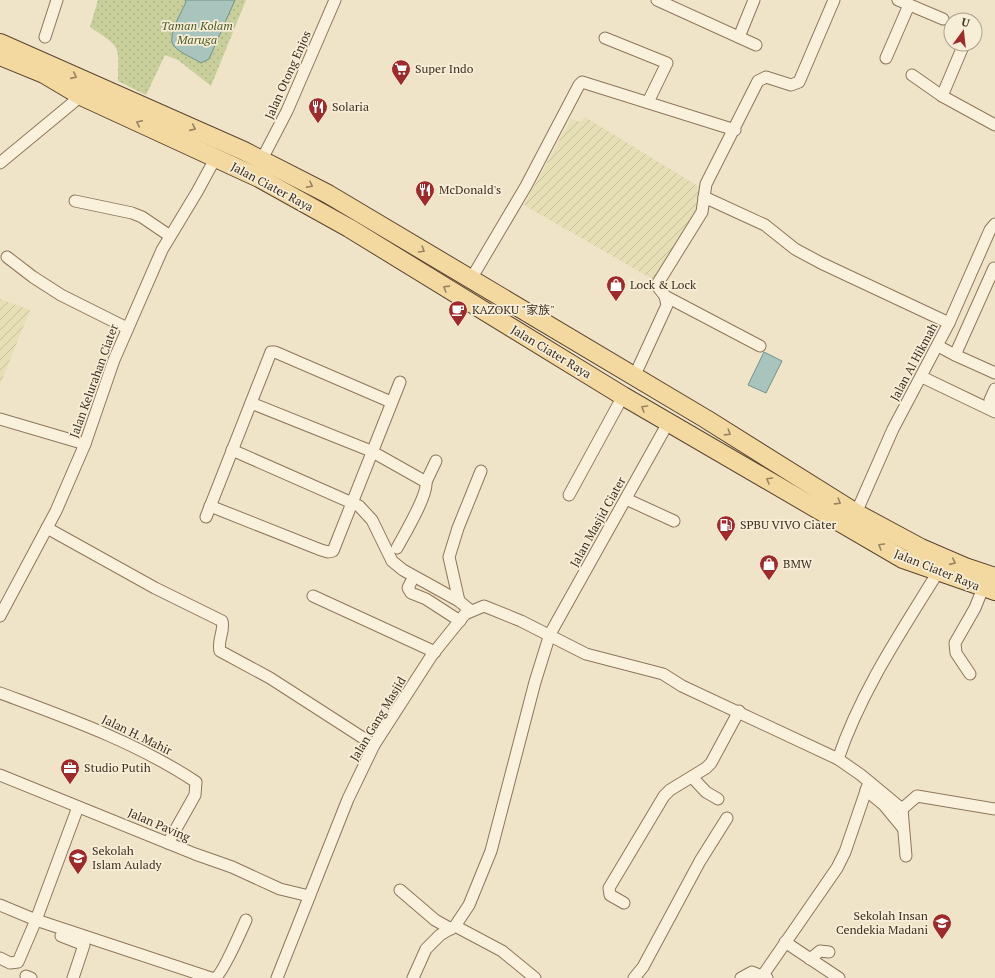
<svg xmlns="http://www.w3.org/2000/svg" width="995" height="978" font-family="'PT Serif','Noto Sans SC',serif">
<defs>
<pattern id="farmland-furrows" width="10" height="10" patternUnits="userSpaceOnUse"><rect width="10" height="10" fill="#e6deb5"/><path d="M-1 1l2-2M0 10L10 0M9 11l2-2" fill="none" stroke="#c6bf9b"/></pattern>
<pattern id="park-dots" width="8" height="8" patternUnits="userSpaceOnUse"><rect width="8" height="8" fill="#c9cf9b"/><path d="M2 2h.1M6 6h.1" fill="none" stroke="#aeb285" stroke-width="1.8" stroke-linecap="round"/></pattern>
</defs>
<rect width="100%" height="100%" fill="#f0e4c8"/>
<g fill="url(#farmland-furrows)">
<path d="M585,117L706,191L707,203L659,283L524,205L571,119L580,122Z"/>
<path d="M0,299L30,310L0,385Z"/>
</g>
<path fill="url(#park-dots)" d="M98,0H246L211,86L178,60L165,55L146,95L118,81C119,44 121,48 90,27Z"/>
<g fill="#a9c4bc" stroke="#6f938a">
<path d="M185,0H235L209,59L201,63C193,58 180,53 174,46C166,38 182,11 186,2Z"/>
<path d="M764,352L782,361L766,393L748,385Z"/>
</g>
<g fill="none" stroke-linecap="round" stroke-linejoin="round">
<defs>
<g id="street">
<path d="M657,0L756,45"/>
<path d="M898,0L943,19"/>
<path d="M45,37L57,0"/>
<path d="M739,37L754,0"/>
<path d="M605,38L667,63L648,102"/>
<path d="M886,58L909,5"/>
<path d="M912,75L942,96L995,125"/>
<path d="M942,96L964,44"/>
<path d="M262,159L287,111L335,0"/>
<path d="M0,163L81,96"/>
<path d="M704,197L765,225L795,249L821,263L949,323"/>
<path d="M75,201L132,213L142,217L170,236"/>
<path d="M7,257L33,277L61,295L127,328"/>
<path d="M471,279L526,186L579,85L582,82L735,130"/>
<path d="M760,346L665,296L658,287V283L702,212L706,184L758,81L766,77L791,85L799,82L834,0"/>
<path d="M938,346L955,355L994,268"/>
<path d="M955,355L995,373"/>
<path d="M634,377L667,305L665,296"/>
<path d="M922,377L995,412"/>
<path d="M995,389L990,400L995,405"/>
<path d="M251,403L371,451L426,482C428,495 404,535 397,548"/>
<path d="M0,419L85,444"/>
<path d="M232,450L359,506L372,520L392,561L403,570L459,601L471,611"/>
<path d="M426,482L436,461"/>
<path d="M569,495L623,396"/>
<path d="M626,499L674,521"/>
<path d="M210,506L321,550L328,552L333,551L400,382"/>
<path d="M856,513L893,429L949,323L990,230L995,224"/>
<path d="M206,517L271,352H275L391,402"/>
<path d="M47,528L155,588L222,621C225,631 217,640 220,651L270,678L374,745"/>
<path d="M411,582L408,588L411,593L426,599L460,621"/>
<path d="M313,596L435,652"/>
<path d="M459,601L449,557L458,528L481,471"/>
<path d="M0,616L56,511L85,444L114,360L162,250L197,192L216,157"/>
<path d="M970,674L956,653L955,643L975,608L983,588"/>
<path d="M0,693C67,718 136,742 196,782L195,795L168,843"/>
<path d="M838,759C861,691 901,632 938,572"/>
<path d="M0,775L195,854L232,867L280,889L309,896"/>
<path d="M692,777L706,792L718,799"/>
<path d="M866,790L884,805L903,828"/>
<path d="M902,809L917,796L995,809"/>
<path d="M400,890L435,920L451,929"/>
<path d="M624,903L610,895L609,888L664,796L670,790L706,768L711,763L739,711"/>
<path d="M0,905L36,920L78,807"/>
<path d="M455,926L502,951L535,978"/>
<path d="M61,936L84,945L73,978"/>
<path d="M785,942L839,978"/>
<path d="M0,958L10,963L18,962L36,920L211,978"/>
<path d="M810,959L820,951L829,952"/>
<path d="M763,975L837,868L845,852L869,782"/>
<path d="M26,976L31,978"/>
<path d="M215,978C222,975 242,929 246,920"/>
<path d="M277,978L348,799L374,745L432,655L465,614L484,606L521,621L586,654L663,674L682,686L838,759L861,775L902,809L906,856"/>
<path d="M413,978L426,949L440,935L455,926L469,905L491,851L535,682L550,634L668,423"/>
<path d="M634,978L643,967L700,861L727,818"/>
<path d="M741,978L752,972L767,978"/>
</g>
<g id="primary">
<path d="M0,43L244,151L328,194L706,419L856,513L921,548L965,567L995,577"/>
<path d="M0,56L44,74L81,96L259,178L349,228L623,396L903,559L995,591"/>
</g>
</defs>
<use href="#street" stroke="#8d765c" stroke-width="13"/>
<use href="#primary" stroke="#5b4430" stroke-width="20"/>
<use href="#street" stroke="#faf1dc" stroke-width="11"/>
<use href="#primary" stroke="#f3d9a0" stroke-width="18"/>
</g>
<defs><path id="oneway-chevron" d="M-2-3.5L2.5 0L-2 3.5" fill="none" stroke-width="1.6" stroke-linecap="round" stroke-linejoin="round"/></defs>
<g stroke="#988460">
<use href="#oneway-chevron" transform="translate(74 76) rotate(24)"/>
<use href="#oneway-chevron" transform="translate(139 123) rotate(-155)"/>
<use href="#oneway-chevron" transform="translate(193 128) rotate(24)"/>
<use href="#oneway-chevron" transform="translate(310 185) rotate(28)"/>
<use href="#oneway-chevron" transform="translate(422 250) rotate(31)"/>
<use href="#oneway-chevron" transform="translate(446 288) rotate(-148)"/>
<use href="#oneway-chevron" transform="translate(644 408) rotate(-149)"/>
<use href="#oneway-chevron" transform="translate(728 433) rotate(32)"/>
<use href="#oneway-chevron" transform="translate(769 480) rotate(-150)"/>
<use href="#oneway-chevron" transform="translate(838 502) rotate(32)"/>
<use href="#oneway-chevron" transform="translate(881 546) rotate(-150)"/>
<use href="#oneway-chevron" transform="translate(953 562) rotate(24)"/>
</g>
<defs>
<symbol id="supermarket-pin" viewBox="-11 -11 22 30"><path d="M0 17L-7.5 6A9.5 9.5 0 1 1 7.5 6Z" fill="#9e2a2b" stroke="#f7eed8"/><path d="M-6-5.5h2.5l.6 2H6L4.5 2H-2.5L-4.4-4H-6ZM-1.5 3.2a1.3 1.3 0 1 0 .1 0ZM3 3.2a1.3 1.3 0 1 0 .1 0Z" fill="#fff"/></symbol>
<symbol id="restaurant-pin" viewBox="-11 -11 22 30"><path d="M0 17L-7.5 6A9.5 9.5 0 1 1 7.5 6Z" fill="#9e2a2b" stroke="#f7eed8"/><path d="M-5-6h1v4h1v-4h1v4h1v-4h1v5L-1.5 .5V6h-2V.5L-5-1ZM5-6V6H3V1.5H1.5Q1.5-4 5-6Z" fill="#fff"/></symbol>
<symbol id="shop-pin" viewBox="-11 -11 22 30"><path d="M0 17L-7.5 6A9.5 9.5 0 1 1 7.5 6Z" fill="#9e2a2b" stroke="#f7eed8"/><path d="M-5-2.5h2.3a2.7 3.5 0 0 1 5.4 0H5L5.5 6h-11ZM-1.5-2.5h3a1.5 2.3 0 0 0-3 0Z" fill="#fff"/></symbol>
<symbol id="cafe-pin" viewBox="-11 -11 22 30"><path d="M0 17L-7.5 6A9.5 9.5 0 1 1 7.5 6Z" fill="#9e2a2b" stroke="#f7eed8"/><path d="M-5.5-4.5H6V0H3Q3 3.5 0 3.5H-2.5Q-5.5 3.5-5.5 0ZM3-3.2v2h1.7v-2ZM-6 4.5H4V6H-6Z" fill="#fff"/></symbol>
<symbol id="fuel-pin" viewBox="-11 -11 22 30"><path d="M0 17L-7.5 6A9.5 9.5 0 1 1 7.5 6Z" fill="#9e2a2b" stroke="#f7eed8"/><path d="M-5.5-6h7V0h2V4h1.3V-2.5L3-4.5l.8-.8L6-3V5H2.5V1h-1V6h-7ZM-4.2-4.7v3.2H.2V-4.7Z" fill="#fff"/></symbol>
<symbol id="office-pin" viewBox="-11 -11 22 30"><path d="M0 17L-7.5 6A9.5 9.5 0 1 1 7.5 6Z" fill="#9e2a2b" stroke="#f7eed8"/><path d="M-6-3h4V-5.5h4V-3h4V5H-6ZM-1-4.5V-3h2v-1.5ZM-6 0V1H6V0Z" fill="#fff"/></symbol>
<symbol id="school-pin" viewBox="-11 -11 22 30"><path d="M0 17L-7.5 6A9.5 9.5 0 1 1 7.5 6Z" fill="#9e2a2b" stroke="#f7eed8"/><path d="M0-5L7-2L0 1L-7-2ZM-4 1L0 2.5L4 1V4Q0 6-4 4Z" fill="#fff"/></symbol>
</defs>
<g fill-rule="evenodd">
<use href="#supermarket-pin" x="390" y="58" width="22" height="30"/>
<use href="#restaurant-pin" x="307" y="96" width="22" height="30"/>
<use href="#restaurant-pin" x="414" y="179" width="22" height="30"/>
<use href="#shop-pin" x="605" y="274" width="22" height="30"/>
<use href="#cafe-pin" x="447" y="299" width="22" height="30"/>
<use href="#fuel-pin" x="715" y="514" width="22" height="30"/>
<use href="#shop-pin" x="758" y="553" width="22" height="30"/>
<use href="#office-pin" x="59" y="757" width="22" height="30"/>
<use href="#school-pin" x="67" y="847" width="22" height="30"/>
<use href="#school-pin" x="931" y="912" width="22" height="30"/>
</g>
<g text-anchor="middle" stroke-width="3.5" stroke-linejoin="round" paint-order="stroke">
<g font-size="12" font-style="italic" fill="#4d5a26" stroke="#f7eed8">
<text x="197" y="30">Taman Kolam<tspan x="197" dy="14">Maruga</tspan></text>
</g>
<g font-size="12" fill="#3d2e20" stroke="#f7eed8" text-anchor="start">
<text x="415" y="73">Super Indo</text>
<text x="332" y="111">Solaria</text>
<text x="439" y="194">McDonald's</text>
<text x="630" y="289">Lock &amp; Lock</text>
<text x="472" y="314">KAZOKU "家族"</text>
<text x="740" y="529">SPBU VIVO Ciater</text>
<text x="783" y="568">BMW</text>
<text x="84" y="772">Studio Putih</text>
<text x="92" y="855">Sekolah<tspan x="92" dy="14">Islam Aulady</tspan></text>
<text x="928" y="920" text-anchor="end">Sekolah Insan<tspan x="928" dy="14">Cendekia Madani</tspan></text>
</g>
<g font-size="12" fill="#3d2e20" stroke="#f7eed8">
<text transform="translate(288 75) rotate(-66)" y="4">Jalan Otong Enjos</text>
<text transform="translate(272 187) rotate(28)" y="4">Jalan Ciater Raya</text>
<text transform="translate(551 352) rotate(31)" y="4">Jalan Ciater Raya</text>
<text transform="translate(914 362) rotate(-62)" y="4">Jalan Al Hikmah</text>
<text transform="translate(94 381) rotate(-70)" y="4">Jalan Kelurahan Ciater</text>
<text transform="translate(598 522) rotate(-61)" y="4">Jalan Masjid Ciater</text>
<text transform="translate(937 570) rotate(22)" y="4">Jalan Ciater Raya</text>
<text transform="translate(378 719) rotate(-59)" y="4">Jalan Gang Masjid</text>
<text transform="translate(137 735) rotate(26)" y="4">Jalan H. Mahir</text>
<text transform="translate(159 825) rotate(23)" y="4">Jalan Paving</text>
</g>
</g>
<g transform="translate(963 32) rotate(15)"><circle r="19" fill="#f7eed8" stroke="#ada18e"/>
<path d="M0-3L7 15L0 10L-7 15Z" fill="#9e2a2b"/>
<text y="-6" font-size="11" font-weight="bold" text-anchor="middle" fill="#3d2e20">U</text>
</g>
</svg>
